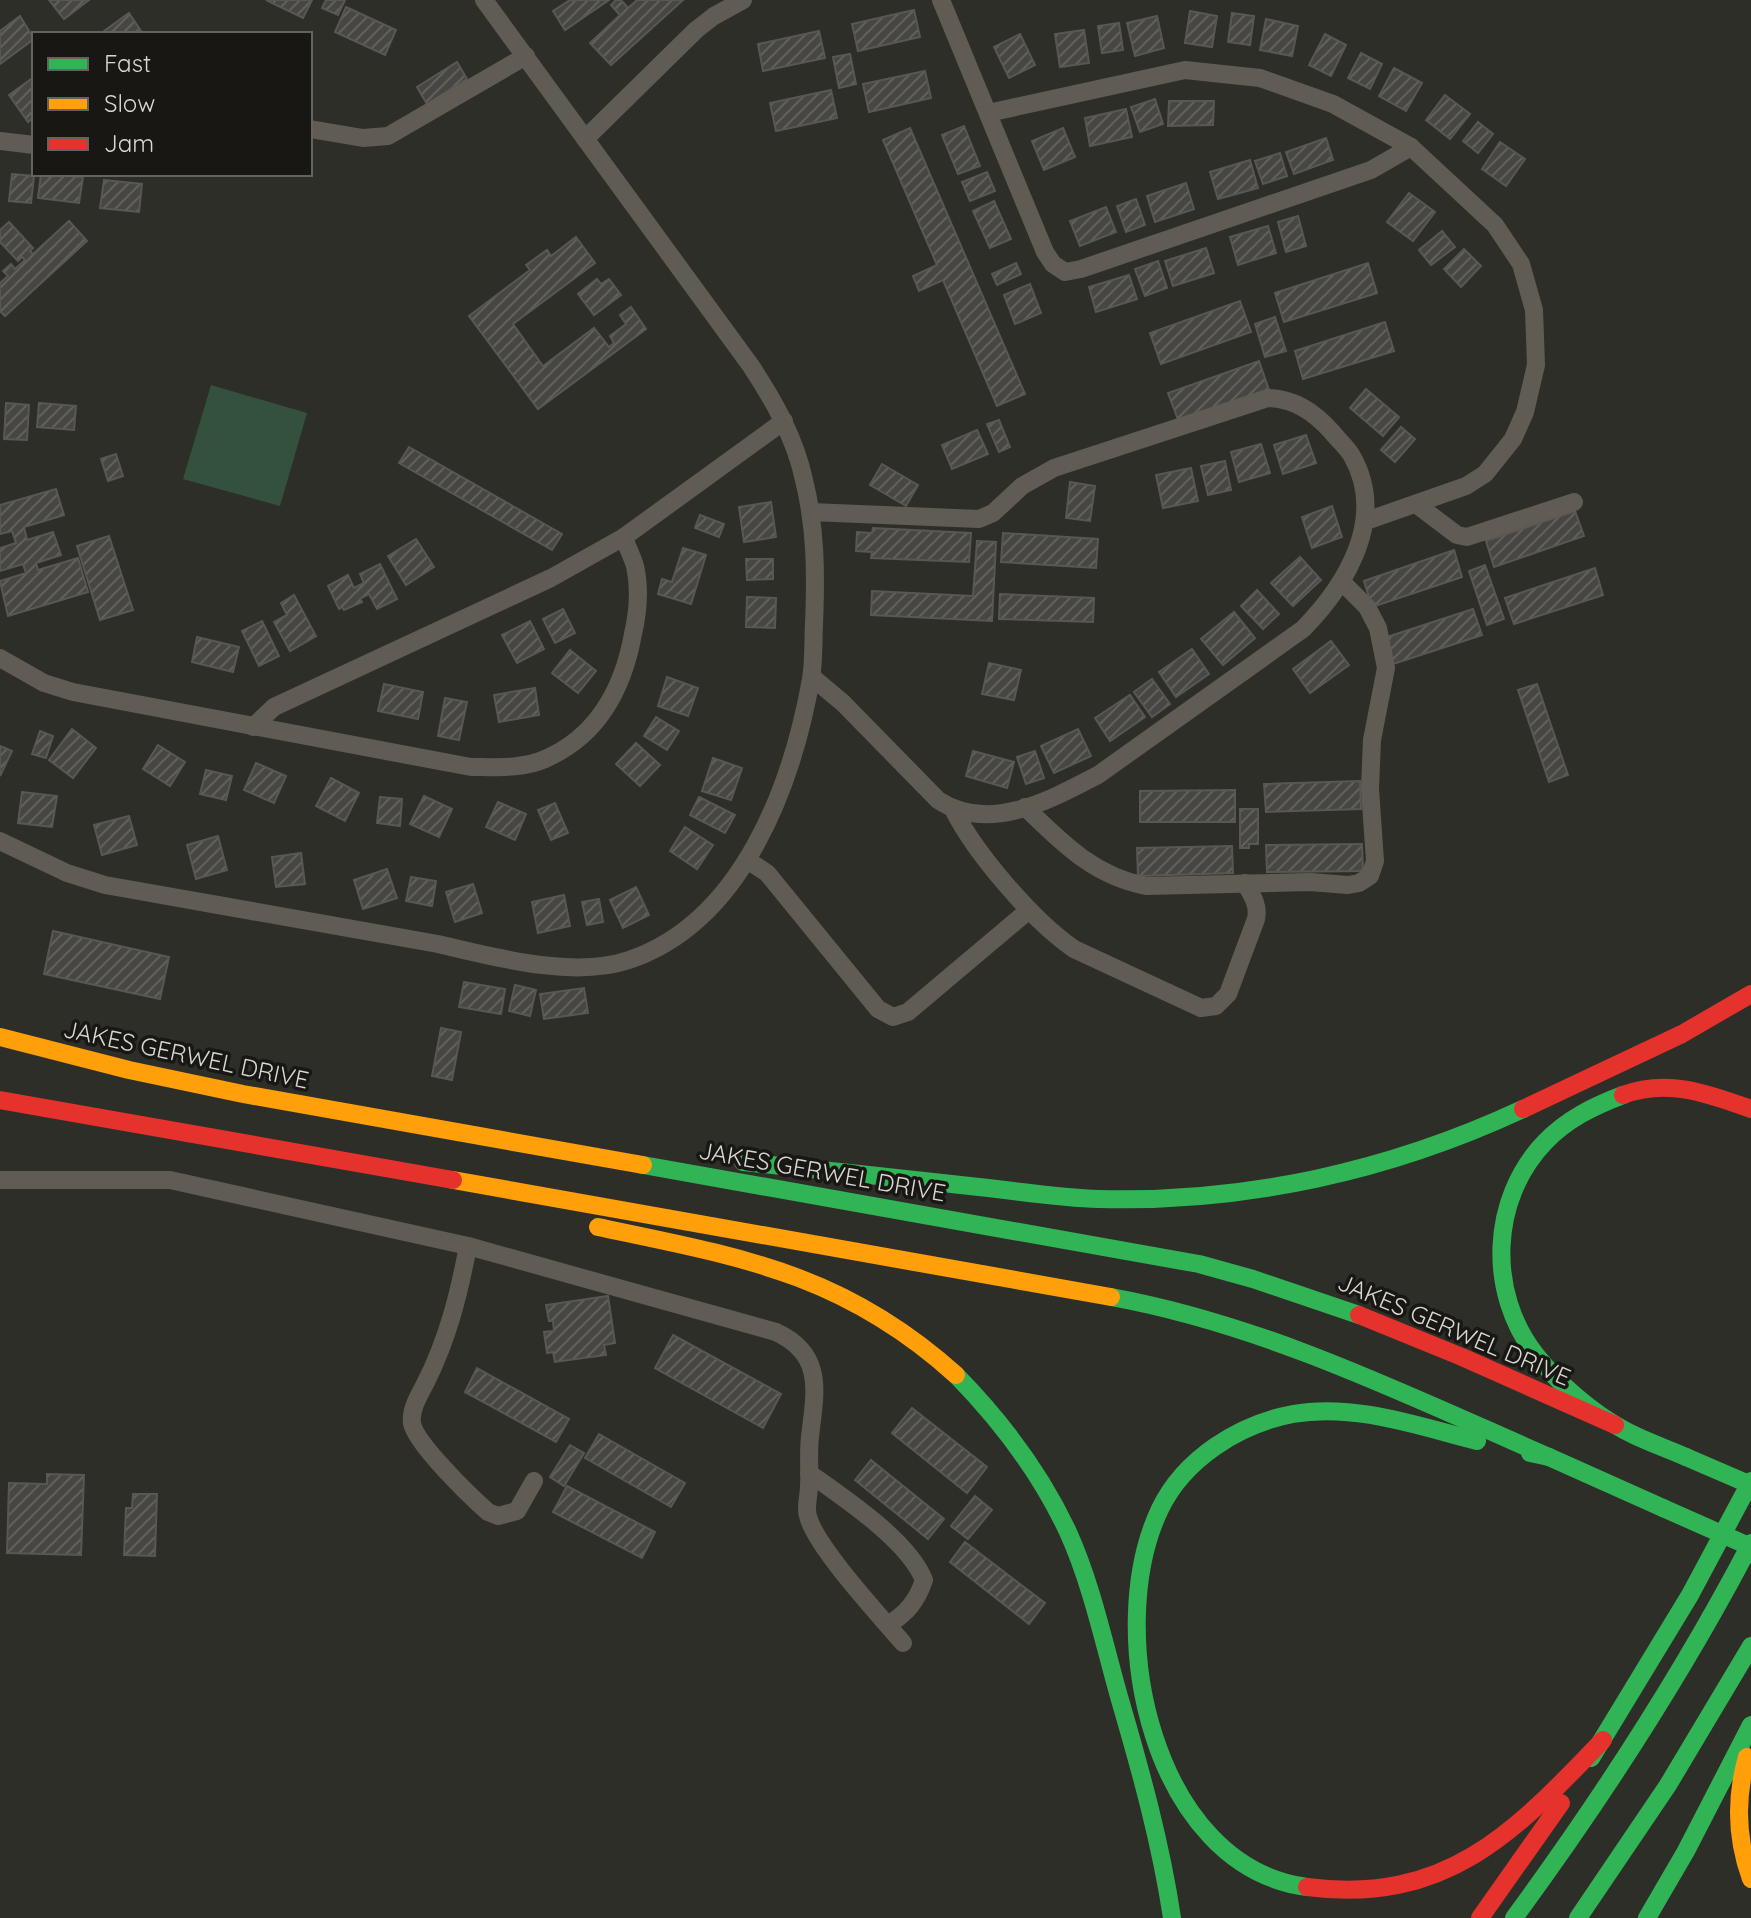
<svg xmlns="http://www.w3.org/2000/svg" width="1751" height="1918" font-family="Quicksand,sans-serif">
<defs>
<pattern id="building-hatch" width="6" height="6" patternUnits="userSpaceOnUse" patternTransform="scale(2)"><rect width="6" height="6" fill="#484643"/><path d="M-1 1l2-2M0 6l6-6M5 7l2-2" fill="none" stroke="#62605d"/></pattern>
</defs>
<rect width="100%" height="100%" fill="#2e2e29"/>
<path fill="#34513e" d="M211,385L307,413L280,506L183,479Z"/>
<g fill="url(#building-hatch)" stroke="#595754" stroke-width="2">
<path d="M49,0H89L64,19Z"/>
<path d="M266,0H312L303,18Z"/>
<path d="M326,0H345L338,15L322,8Z"/>
<path d="M570,0H609L565,30L553,11Z"/>
<path d="M616,0H621L628,8L637,0H683L611,65L590,43L620,15L611,5Z"/>
<path d="M346,7L396,30L385,55L335,32Z"/>
<path d="M914,10L920,37L858,51L852,24Z"/>
<path d="M1190,11L1217,16L1212,47L1185,43Z"/>
<path d="M129,13L143,34H100Z"/>
<path d="M1232,13L1254,16L1250,45L1228,42Z"/>
<path d="M20,16L34,39L0,64V31Z"/>
<path d="M1157,16L1164,48L1135,56L1127,23Z"/>
<path d="M1266,19L1298,26L1292,56L1260,50Z"/>
<path d="M1119,23L1123,50L1102,53L1098,26Z"/>
<path d="M1084,30L1089,63L1060,67L1055,34Z"/>
<path d="M819,31L825,58L763,71L758,44Z"/>
<path d="M1020,34L1035,65L1009,78L994,47Z"/>
<path d="M1325,34L1346,45L1331,76L1309,65Z"/>
<path d="M1361,53L1382,64L1370,89L1348,78Z"/>
<path d="M850,54L856,84L839,88L833,57Z"/>
<path d="M457,62L467,79L427,104L417,87Z"/>
<path d="M1394,68L1422,83L1406,111L1379,96Z"/>
<path d="M925,71L931,98L869,112L863,84Z"/>
<path d="M34,77V117L28,122L9,95Z"/>
<path d="M831,90L837,118L776,131L770,103Z"/>
<path d="M1445,95L1470,114L1450,139L1426,120Z"/>
<path d="M1155,99L1163,124L1140,132L1131,107Z"/>
<path d="M1169,101H1214L1213,125L1168,126Z"/>
<path d="M1126,109L1132,137L1090,146L1085,118Z"/>
<path d="M1478,122L1493,134L1478,153L1463,141Z"/>
<path d="M964,126L980,166L958,174L942,135Z"/>
<path d="M910,128L1025,394L997,406L943,280L919,291L913,276L937,265L883,140Z"/>
<path d="M1063,128L1075,157L1044,170L1032,141Z"/>
<path d="M1326,138L1333,160L1294,174L1286,152Z"/>
<path d="M1500,142L1525,159L1506,186L1482,169Z"/>
<path d="M1280,153L1287,176L1263,184L1255,161Z"/>
<path d="M1250,160L1258,188L1218,199L1210,172Z"/>
<path d="M987,172L995,191L970,201L962,182Z"/>
<path d="M12,174L34,176L31,203L9,201Z"/>
<path d="M41,174L83,177L79,203L38,198Z"/>
<path d="M104,180L142,184L139,212L100,208Z"/>
<path d="M1186,183L1194,209L1155,222L1147,196Z"/>
<path d="M1409,193L1435,212L1413,241L1387,222Z"/>
<path d="M1136,199L1145,225L1126,232L1117,206Z"/>
<path d="M994,201L1011,239L990,248L973,211Z"/>
<path d="M1106,207L1116,232L1080,246L1070,221Z"/>
<path d="M1298,216L1306,246L1286,252L1278,222Z"/>
<path d="M69,221L87,241L5,316L0,311V283L8,276L3,271L11,264L15,269L25,260L22,257L18,261L0,242V230L9,222L33,248L30,251L33,254Z"/>
<path d="M1268,226L1276,253L1238,265L1230,237Z"/>
<path d="M1442,231L1455,247L1431,265L1419,250Z"/>
<path d="M576,237L595,263L513,324L543,366L594,328L609,347L614,343L610,336L626,324L620,315L631,307L646,329L538,409L469,316L530,270L526,265L547,250L551,256Z"/>
<path d="M1206,248L1214,273L1173,286L1165,261Z"/>
<path d="M1464,249L1481,266L1461,287L1444,269Z"/>
<path d="M1158,261L1167,288L1145,296L1135,269Z"/>
<path d="M1016,263L1021,274L997,285L992,274Z"/>
<path d="M1368,263L1377,293L1284,322L1275,293Z"/>
<path d="M1129,275L1137,299L1096,312L1089,287Z"/>
<path d="M597,279L601,284L609,279L621,295L594,315L578,294Z"/>
<path d="M1030,284L1041,313L1015,324L1004,295Z"/>
<path d="M1240,301L1251,332L1161,364L1150,333Z"/>
<path d="M1275,317L1286,351L1265,357L1255,324Z"/>
<path d="M1385,322L1394,351L1303,379L1295,351Z"/>
<path d="M1259,361L1270,393L1180,425L1168,393Z"/>
<path d="M1366,389L1399,417L1383,436L1350,408Z"/>
<path d="M6,403L29,405L27,440L4,439Z"/>
<path d="M39,403L76,406L74,430L37,427Z"/>
<path d="M999,420L1010,447L999,452L987,424Z"/>
<path d="M1401,427L1415,439L1395,462L1381,450Z"/>
<path d="M977,430L988,454L952,469L942,445Z"/>
<path d="M1306,435L1316,463L1283,474L1274,445Z"/>
<path d="M1261,444L1270,473L1239,482L1231,452Z"/>
<path d="M409,447L562,534L552,550L399,463Z"/>
<path d="M116,454L123,476L108,481L101,459Z"/>
<path d="M1225,461L1231,490L1208,495L1201,466Z"/>
<path d="M882,464L918,485L906,506L870,485Z"/>
<path d="M1191,468L1198,501L1163,508L1156,475Z"/>
<path d="M1070,482L1095,486L1090,521L1066,518Z"/>
<path d="M56,489L64,515L24,527L27,540L53,532L61,555L36,563L38,570L78,558L88,592L8,616L0,581L26,573L23,564L0,571V548L16,543L12,531L0,534V505Z"/>
<path d="M771,502L776,537L744,542L739,507Z"/>
<path d="M1332,506L1342,537L1312,548L1302,517Z"/>
<path d="M1575,511L1584,536L1494,567L1486,541Z"/>
<path d="M700,515L724,524L719,537L695,528Z"/>
<path d="M873,528L971,533L969,562L871,558L872,552L856,551L857,532L872,533Z"/>
<path d="M1003,533L1098,539L1096,568L1001,562Z"/>
<path d="M109,536L133,610L100,620L77,546Z"/>
<path d="M416,539L434,567L406,585L388,556Z"/>
<path d="M977,541L996,542L992,621L871,615L872,591L973,596Z"/>
<path d="M683,548L706,555L691,604L658,594L662,579L672,582Z"/>
<path d="M1454,550L1462,577L1372,607L1364,581Z"/>
<path d="M1300,557L1321,580L1293,606L1271,583Z"/>
<path d="M746,559H773V579L747,580Z"/>
<path d="M380,564L397,599L377,609L369,594L360,599L362,602L344,610L342,607L339,609L328,586L348,575L354,588L364,583L360,574Z"/>
<path d="M1485,565L1504,619L1487,625L1469,571Z"/>
<path d="M1595,568L1603,595L1514,624L1505,598Z"/>
<path d="M1257,590L1279,614L1263,629L1241,606Z"/>
<path d="M1000,594L1094,598L1093,622L999,619Z"/>
<path d="M294,595L316,636L290,651L274,622L287,615L281,603Z"/>
<path d="M747,597L776,598L775,628L746,627Z"/>
<path d="M563,609L575,633L555,643L543,619Z"/>
<path d="M1473,609L1482,635L1393,664L1384,638Z"/>
<path d="M1234,612L1255,638L1223,665L1201,639Z"/>
<path d="M262,621L279,656L259,666L242,631Z"/>
<path d="M530,621L544,649L517,663L502,635Z"/>
<path d="M197,637L239,647L233,672L192,662Z"/>
<path d="M1331,641L1349,665L1310,693L1293,669Z"/>
<path d="M1192,649L1209,674L1176,697L1159,672Z"/>
<path d="M570,650L596,671L578,693L552,673Z"/>
<path d="M989,663L1021,670L1014,700L982,694Z"/>
<path d="M667,677L698,688L688,716L658,706Z"/>
<path d="M1152,679L1170,704L1152,717L1134,692Z"/>
<path d="M384,684L423,692L418,719L378,711Z"/>
<path d="M1537,684L1568,775L1549,782L1518,690Z"/>
<path d="M535,688L539,715L499,722L494,695Z"/>
<path d="M1130,695L1145,717L1110,741L1095,718Z"/>
<path d="M445,698L467,702L459,740L438,736Z"/>
<path d="M656,717L679,731L667,750L644,736Z"/>
<path d="M72,729L96,748L73,778L49,760Z"/>
<path d="M1078,729L1091,756L1054,773L1041,746Z"/>
<path d="M40,731L53,736L46,758L32,754Z"/>
<path d="M636,743L660,765L640,786L616,764Z"/>
<path d="M158,745L185,762L170,786L143,769Z"/>
<path d="M0,746L12,751L0,776Z"/>
<path d="M973,751L1014,762L1007,788L966,776Z"/>
<path d="M1035,751L1044,778L1026,784L1017,757Z"/>
<path d="M713,758L742,768L731,800L702,791Z"/>
<path d="M256,763L286,776L274,803L244,790Z"/>
<path d="M206,770L232,776L226,800L200,794Z"/>
<path d="M331,778L359,793L345,821L316,806Z"/>
<path d="M1360,781L1361,809L1266,812L1264,784Z"/>
<path d="M1235,790V822H1140V791Z"/>
<path d="M22,792L57,796L52,827L18,823Z"/>
<path d="M424,796L452,809L439,837L410,824Z"/>
<path d="M380,797L402,799L400,826L377,823Z"/>
<path d="M699,797L735,815L725,833L690,815Z"/>
<path d="M498,802L526,814L515,840L486,827Z"/>
<path d="M555,803L568,833L551,840L538,810Z"/>
<path d="M1240,809H1258V844H1249V848H1240Z"/>
<path d="M129,816L137,845L102,855L94,825Z"/>
<path d="M685,827L713,845L697,869L670,851Z"/>
<path d="M218,836L227,870L196,879L187,845Z"/>
<path d="M1362,844L1363,871L1267,872L1266,845Z"/>
<path d="M1232,846L1233,873L1138,876L1137,848Z"/>
<path d="M301,853L305,884L276,887L272,857Z"/>
<path d="M387,869L397,898L363,909L354,880Z"/>
<path d="M411,877L436,881L432,906L406,901Z"/>
<path d="M473,884L482,913L455,922L446,892Z"/>
<path d="M636,887L649,915L623,928L610,900Z"/>
<path d="M564,895L570,926L538,933L532,902Z"/>
<path d="M599,899L603,922L587,925L582,902Z"/>
<path d="M53,931L169,957L160,999L44,974Z"/>
<path d="M464,982L505,989L501,1014L459,1007Z"/>
<path d="M515,985L536,990L530,1016L509,1011Z"/>
<path d="M584,988L588,1013L544,1019L540,994Z"/>
<path d="M441,1028L461,1032L452,1080L432,1076Z"/>
<path d="M608,1296L615,1343L604,1345L606,1355L555,1362L553,1352L547,1353L544,1332L554,1331L553,1321H549L546,1305Z"/>
<path d="M673,1335L781,1394L763,1428L655,1368Z"/>
<path d="M477,1368L569,1419L556,1442L465,1392Z"/>
<path d="M912,1408L987,1467L967,1493L892,1433Z"/>
<path d="M599,1434L685,1483L671,1507L585,1458Z"/>
<path d="M570,1445L584,1453L564,1486L550,1477Z"/>
<path d="M871,1460L944,1519L928,1539L855,1480Z"/>
<path d="M47,1474L84,1475L81,1555L7,1553L9,1483L47,1484Z"/>
<path d="M567,1486L655,1532L642,1558L553,1512Z"/>
<path d="M133,1494H157L155,1556L124,1555L126,1508H132Z"/>
<path d="M975,1496L992,1510L968,1539L951,1526Z"/>
<path d="M965,1542L1045,1603L1029,1624L950,1562Z"/>
</g>
<g fill="none" stroke-linecap="round" stroke-linejoin="round">
<g stroke="#615c53" stroke-width="18">
<path d="M941,0L1045,252L1053,264L1065,272L1081,269L1371,170L1411,147"/>
<path d="M988,113L1185,70L1260,78L1333,104L1411,147L1495,225L1521,264L1534,310L1536,365L1525,412L1513,439L1485,474L1466,486L1366,521"/>
<path d="M310,129L363,138L388,136L526,56"/>
<path d="M585,139L696,30L714,16L743,0"/>
<path d="M0,141L34,145"/>
<path d="M1416,504L1457,535L1467,537L1574,502"/>
<path d="M811,512L979,519L993,513L1022,486L1054,468L1268,398C1295,399 1314,412 1332,432C1338,440 1347,447 1352,456C1387,518 1347,584 1303,629L1098,775C1050,800 989,834 938,800L843,703L812,677"/>
<path d="M0,658L44,683L73,692L471,767C495,767 523,769 545,759C598,736 623,689 633,634C638,612 640,588 635,566C632,556 627,547 624,537"/>
<path d="M253,727L274,707L551,578L624,537L784,421"/>
<path d="M1025,807C1062,843 1094,876 1146,886L1310,882L1348,885L1359,883L1370,876L1375,861L1370,789L1372,740L1386,668L1378,628L1367,607L1342,582"/>
<path d="M953,809C975,853 1033,921 1074,949L1201,1008L1216,1006L1228,994L1256,919C1259,905 1252,895 1245,883"/>
<path d="M0,841L67,873L105,885L438,944C494,957 573,979 629,960C742,922 792,786 811,679C814,661 813,642 814,624C816,575 816,529 804,480C795,438 774,401 751,366L484,0"/>
<path d="M747,860L767,873L878,1009L893,1017L908,1012L1029,910"/>
<path d="M0,1180H170L468,1246L776,1332C825,1355 815,1392 810,1437C808,1453 810,1470 809,1486C809,1496 805,1507 808,1516C815,1546 880,1616 903,1643"/>
<path d="M468,1246C459,1294 448,1338 426,1382C420,1394 410,1409 412,1423C415,1443 471,1497 488,1512L498,1516L517,1511L534,1481"/>
<path d="M809,1473C845,1499 908,1540 924,1580C917,1601 907,1613 888,1625"/>
</g>
<g stroke="#30b455" stroke-width="18">
<path d="M1623,1095C1594,1106 1567,1119 1545,1142C1490,1199 1487,1293 1536,1355C1559,1384 1591,1412 1624,1430C1644,1441 1666,1448 1686,1457"/>
<path d="M743,1162C822,1170 900,1178 979,1187C1018,1191 1059,1198 1099,1199C1246,1203 1390,1171 1523,1109"/>
<path d="M643,1165L1199,1264L1253,1279L1359,1315"/>
<path d="M1111,1297C1265,1325 1407,1395 1549,1457"/>
<path d="M956,1375C1002,1422 1040,1472 1068,1532C1092,1585 1104,1644 1120,1700C1141,1772 1161,1844 1172,1918"/>
<path d="M1530,1453L1549,1457L1663,1508"/>
<path d="M1591,1758L1690,1595L1751,1481"/>
<path d="M1307,1887C1153,1867 1102,1630 1160,1509C1184,1459 1239,1424 1293,1414C1354,1403 1418,1426 1477,1441"/>
<path d="M1514,1918C1602,1798 1682,1675 1751,1543"/>
<path d="M1578,1918L1668,1785L1751,1646"/>
<path d="M1647,1918L1686,1851L1751,1725"/>
</g>
<g stroke="#ff9f0a" stroke-width="18">
<path d="M0,1037L129,1070L243,1094L643,1165"/>
<path d="M453,1180L1111,1297"/>
<path d="M598,1227C740,1257 843,1273 956,1375"/>
<path d="M1747,1757C1735,1799 1736,1838 1751,1879"/>
</g>
<g stroke="#e5322d" stroke-width="18">
<path d="M1623,1095C1668,1078 1709,1094 1751,1109"/>
<path d="M0,1100L453,1180"/>
<path d="M1523,1109L1682,1034L1751,994"/>
<path d="M1359,1315L1462,1357L1615,1425"/>
<path d="M1307,1887C1446,1905 1515,1832 1603,1740"/>
<path d="M1480,1918L1561,1803"/>
</g>
<g stroke="#30b455" stroke-width="18">
<path d="M1686,1457L1751,1485"/>
<path d="M1663,1508L1751,1547"/>
</g>
</g>
<g text-anchor="middle" stroke-width="7" stroke-linejoin="round" paint-order="stroke">
<g font-size="24" fill="#d7d6d0" stroke="#181713">
<text transform="translate(186 1055) rotate(12)" y="8">JAKES GERWEL DRIVE</text>
<text transform="translate(822 1172) rotate(10)" y="8">JAKES GERWEL DRIVE</text>
<text transform="translate(1454 1330) rotate(23)" y="8">JAKES GERWEL DRIVE</text>
</g>
</g>
<rect x="32" y="32" width="280" height="144" fill="#181713" stroke="#64635f" stroke-width="2"/>
<rect x="48" y="58" width="40" height="12" fill="#30b455" stroke="#64635f" stroke-width="2"/>
<text x="104" y="72" font-size="24" fill="#d7d6d0">Fast</text>
<rect x="48" y="98" width="40" height="12" fill="#ff9f0a" stroke="#64635f" stroke-width="2"/>
<text x="104" y="112" font-size="24" fill="#d7d6d0">Slow</text>
<rect x="48" y="138" width="40" height="12" fill="#e5322d" stroke="#64635f" stroke-width="2"/>
<text x="104" y="152" font-size="24" fill="#d7d6d0">Jam</text>
</svg>
